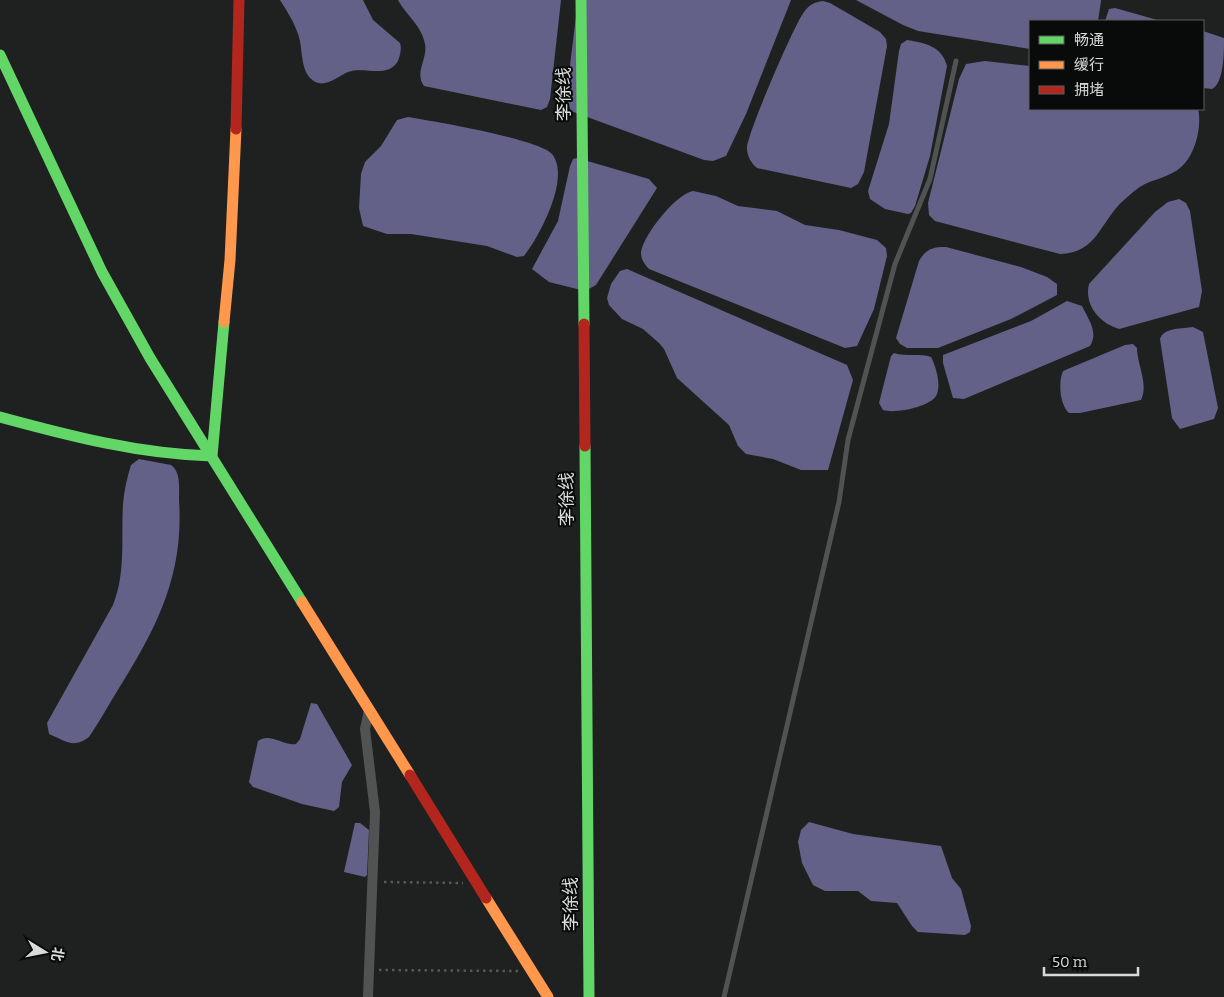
<svg xmlns="http://www.w3.org/2000/svg" width="1224" height="997" font-family="Bitter,'Noto Sans SC',serif">
<rect width="100%" height="100%" fill="#1f2020"/>
<g fill="#636188">
<path d="M280,0H363L373,20L400,43C402,48 400,56 398,61C388,79 364,66 348,72C336,77 323,91 310,78C300,67 303,47 298,34C294,22 287,11 280,0Z"/>
<path d="M398,0H561L550,99L547,107L541,110L424,86C414,73 428,58 425,44C422,26 406,15 398,0Z"/>
<path d="M578,0H791L746,114L726,156L713,161L704,160L571,111L566,98Z"/>
<path d="M856,0H1101V1L1098,21H1030V49L918,31L903,25Z"/>
<path d="M823,1L830,3L880,32L886,39L887,46L864,172L858,184L851,188L757,168C751,163 747,156 747,148C747,134 794,25 804,12C809,5 814,2 823,1Z"/>
<path d="M1115,8L1161,21H1105L1109,9Z"/>
<path d="M1203,31L1224,38C1224,52 1224,83 1212,89L1203,88Z"/>
<path d="M907,40C925,43 942,46 947,66L930,156L915,206L911,213L908,214L885,209L870,199L868,191L889,124L899,51L901,44Z"/>
<path d="M985,61L1030,66V109H1198C1202,125 1196,150 1185,163C1176,175 1158,178 1145,184C1137,188 1131,194 1124,200C1100,221 1098,253 1060,254L935,221L929,215L928,203L959,79L966,64Z"/>
<path d="M408,117C432,121 539,139 552,154C571,177 540,236 524,256L517,257L487,246L411,234H387L363,226L359,208L361,174L365,162L381,146L397,120Z"/>
<path d="M577,158L649,179L657,188L596,285L585,291L549,282L532,269L558,221L570,166L573,159Z"/>
<path d="M693,191L716,196L738,206L777,211L805,225L839,230L877,240L886,248L887,256L874,309L857,346L845,348L649,269C644,264 641,259 641,252C644,234 676,194 693,191Z"/>
<path d="M1179,199L1186,203L1190,211L1202,291L1199,307L1119,329C1099,323 1084,305 1089,284L1155,212L1168,202Z"/>
<path d="M946,247L1021,267L1047,277L1057,284V295L1011,319L938,348H907L900,344L896,338L919,261C926,249 932,247 946,247Z"/>
<path d="M627,269L847,365L853,380L828,470H801L773,459L746,454L738,446L729,425L677,378L664,349L659,343L643,329L622,319L609,305L607,298L611,284L620,271Z"/>
<path d="M1067,301L1082,306C1088,319 1099,332 1090,346L964,399L953,398L943,363V355L1031,321Z"/>
<path d="M1193,327L1203,332L1218,408L1214,419L1180,429L1172,418L1160,339C1164,327 1183,329 1193,327Z"/>
<path d="M1133,344L1137,348C1137,364 1149,385 1141,400L1080,413H1069C1060,405 1058,382 1063,371L1125,345Z"/>
<path d="M894,353C906,357 921,353 931,357C936,366 942,387 936,396C929,407 895,414 883,410L879,403L891,356Z"/>
<path d="M139,459L171,465C181,472 179,488 179,500C184,575 157,627 119,688C109,704 100,721 89,737C73,749 66,741 49,734L47,723L113,605C126,572 121,539 123,504C124,491 127,478 131,465Z"/>
<path d="M311,703L317,704L352,765L342,782L339,807L334,811L302,804L253,787L249,782L258,741C270,732 283,746 296,744L300,739Z"/>
<path d="M809,822L853,834L941,846L952,878L961,889L971,926L970,932L965,935L918,932L912,926L897,903L871,901L858,891H825L813,885L802,863L798,842L801,830Z"/>
<path d="M355,823H360L369,830L367,875L365,877L344,872Z"/>
</g>
<g fill="none" stroke-linecap="round" stroke-linejoin="round">
<g stroke="#575757" stroke-width="2.5" stroke-dasharray="2.5 4" stroke-linecap="butt">
<path d="M384,882L463,883"/>
<path d="M379,970L518,971"/>
</g>
<path stroke="#515252" stroke-width="5" d="M724,997L839,502L848,440L865,376L895,264L930,179L956,61"/>
<path stroke="#515252" stroke-width="10" d="M368,997L375,812L365,729L369,710"/>
<g stroke="#63d668" stroke-width="11">
<path d="M581,0L584,324"/>
<path d="M0,55L102,272L150,358L302,602"/>
<path d="M0,417C70,436 139,454 212,456L224,322"/>
<path d="M585,446L589,997"/>
</g>
<g stroke="#ff974d" stroke-width="11">
<path d="M224,322L230,260L236,129"/>
<path d="M302,602L410,775"/>
<path d="M486,898L548,997"/>
</g>
<g stroke="#b3261e" stroke-width="11">
<path d="M236,129L239,0"/>
<path d="M584,324L585,446"/>
<path d="M410,775L486,898"/>
</g>
</g>
<g text-anchor="middle" stroke-width="4" stroke-linejoin="round" paint-order="stroke">
<g font-size="18" fill="#d8dadb" stroke="#090a0a">
<text transform="translate(564 94) rotate(-90)" y="6">李徐线</text>
<text transform="translate(567 499) rotate(-90)" y="6">李徐线</text>
<text transform="translate(571 904) rotate(-90)" y="6">李徐线</text>
</g>
</g>
<rect x="1029" y="20" width="175" height="90" fill="#090a0a" stroke="#5c5d5e"/>
<rect x="1039" y="36" width="25" height="8" fill="#63d668" stroke="#5c5d5e"/>
<text x="1074" y="45" font-size="15" fill="#d8dadb">畅通</text>
<rect x="1039" y="61" width="25" height="8" fill="#ff974d" stroke="#5c5d5e"/>
<text x="1074" y="70" font-size="15" fill="#d8dadb">缓行</text>
<rect x="1039" y="86" width="25" height="8" fill="#b3261e" stroke="#5c5d5e"/>
<text x="1074" y="95" font-size="15" fill="#d8dadb">拥堵</text>
<g transform="translate(45 952) rotate(100)" stroke="#090a0a" stroke-width="4" paint-order="stroke">
<path d="M0-4L9 19L0 12L-9 19Z" fill="#d8dadb"/>
<text y="-8" font-size="14" font-weight="bold" text-anchor="middle" fill="#d8dadb">北</text>
</g>
<path d="M1044 967v8h94v-8" fill="none" stroke="#d8dadb" stroke-width="2.5"/>
<text x="1052" y="967" font-size="15" fill="#d8dadb" stroke="#090a0a" stroke-width="4" paint-order="stroke">50 m</text>
</svg>
